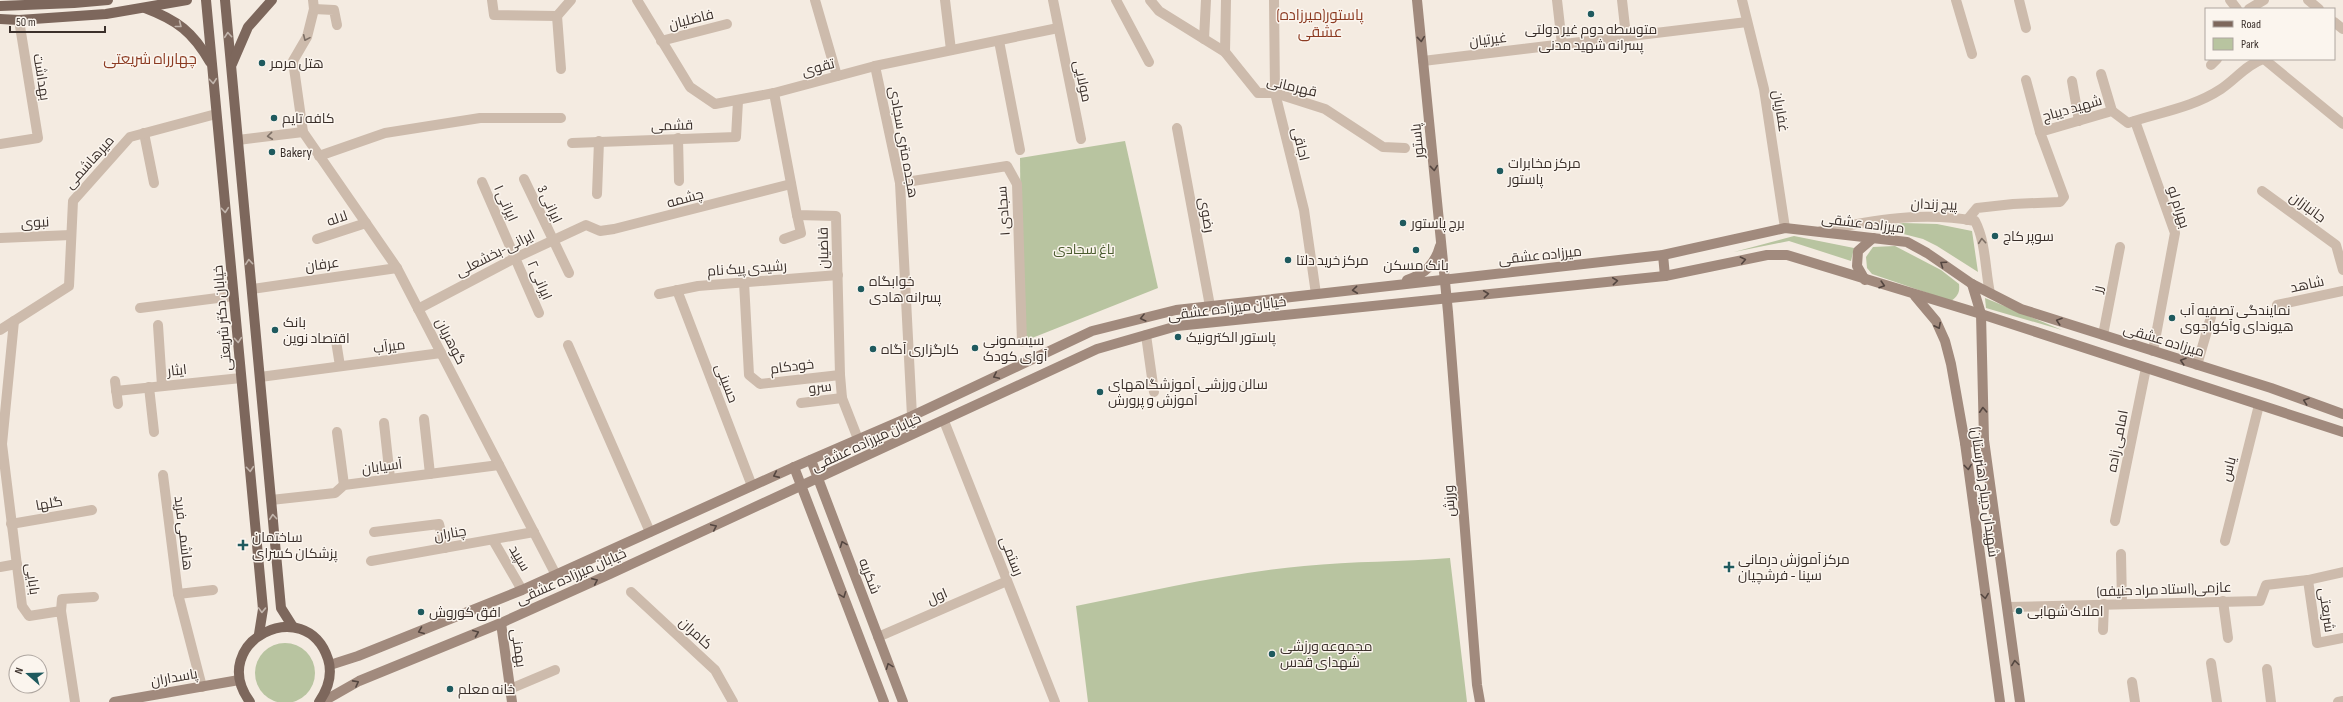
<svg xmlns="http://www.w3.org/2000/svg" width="2343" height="702" font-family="'Sofia Sans Condensed',Cairo,sans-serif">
<rect width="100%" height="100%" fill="#f4ebe1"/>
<g fill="#b8c4a0">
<path d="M1125,141L1158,288L1022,342L1020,158Z"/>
<path d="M1903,223L1937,224L1972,231L1978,272L1937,246L1923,239L1880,228Z"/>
<path d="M1794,236L1854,248L1851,261L1789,241L1734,252Z"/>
<path d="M1895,246L1941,270L1959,284C1960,292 1958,296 1951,301L1872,274L1867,268L1866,257L1873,247Z"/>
<path d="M1985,298L2062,330L1986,308Z"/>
<path d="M1450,558L1467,702H1088L1076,606C1152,591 1228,573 1304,566C1353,561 1402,562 1450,558Z"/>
<circle cx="285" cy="673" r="30"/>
</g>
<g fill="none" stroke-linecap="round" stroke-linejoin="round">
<g stroke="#cdbbac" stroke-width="10">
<path d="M313,0L314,9L307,37L293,61L303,132L397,268L556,575"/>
<path d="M492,0L494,15L557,16L571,0"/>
<path d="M637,0L690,87L715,104L774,93L875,66L1058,28"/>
<path d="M815,0L837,76"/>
<path d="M945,0L951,50"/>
<path d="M1053,0L1081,139"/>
<path d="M1116,0L1149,62"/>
<path d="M1150,0L1159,11L1225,52L1258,93H1275L1325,109L1383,147L1405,148"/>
<path d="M1274,0L1275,93L1304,210L1316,294"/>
<path d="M1557,0L1562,44"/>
<path d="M1622,0L1626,36"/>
<path d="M1742,0L1764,89L1785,228"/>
<path d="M1956,0L1972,54"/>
<path d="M2019,0L2026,28"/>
<path d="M2230,0L2237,9"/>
<path d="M2308,0L2319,9"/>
<path d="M314,9L334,10L337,25"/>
<path d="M2249,9L2264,0"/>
<path d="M557,16L561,69"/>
<path d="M2334,22L2343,29"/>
<path d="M1204,39L1206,0"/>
<path d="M661,41L727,24"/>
<path d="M999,41L1020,150"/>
<path d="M1225,52L1226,0"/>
<path d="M2264,59L2343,124"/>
<path d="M1423,61L1747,22"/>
<path d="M2211,65L2217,59"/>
<path d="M875,66L900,183L912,416"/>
<path d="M2101,74L2112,111"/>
<path d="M2026,80L2040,132"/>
<path d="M2072,81L2079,121"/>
<path d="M774,93L797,215L836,216L840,375L842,398L858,439"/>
<path d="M2135,121L2175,233L2153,351"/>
<path d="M1177,128L1210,306"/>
<path d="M144,133L154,183"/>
<path d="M678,138L679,181"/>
<path d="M238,140L303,132"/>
<path d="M572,143L736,137L738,101"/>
<path d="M0,144L38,138L19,20"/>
<path d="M319,156L385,133L480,118H561"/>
<path d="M524,179L569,273"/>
<path d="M482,182L539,313"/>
<path d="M900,183L1007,166L1017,184L1022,342"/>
<path d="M2262,191L2336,245L2343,270"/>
<path d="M597,194L599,141"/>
<path d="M1967,220L1977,208L2013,204L2060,202L2064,197L2040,132L2112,111L2128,123C2160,112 2192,108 2221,89C2236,79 2246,65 2263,59"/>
<path d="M1821,231C1873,220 1923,211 1975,221C1986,242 1985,270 1990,293"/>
<path d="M0,238L71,235"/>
<path d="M317,239L366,223"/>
<path d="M784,239L801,233L797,215"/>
<path d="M744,282L749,375L760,384L840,375"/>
<path d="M252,289L397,268"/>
<path d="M677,290L752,486"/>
<path d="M659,294L698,286L838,275"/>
<path d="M2277,305L2343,291"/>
<path d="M140,308L233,296"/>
<path d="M418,309L515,258L586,225L600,231L614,229L791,184"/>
<path d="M158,325L162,386"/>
<path d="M0,330L69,286L73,201L130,137L216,114"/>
<path d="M1146,335L1154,392"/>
<path d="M2103,335L2120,247"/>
<path d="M336,341L340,366"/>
<path d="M568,345L650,532"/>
<path d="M2197,365L2211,317"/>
<path d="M260,377L441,353"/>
<path d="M115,381L118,404"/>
<path d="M149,387L154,432"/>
<path d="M116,391L241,378"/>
<path d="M801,403L842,398"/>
<path d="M424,419L430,474"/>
<path d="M944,421L1055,702"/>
<path d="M384,423L390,478"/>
<path d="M337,432L344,485"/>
<path d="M0,444H2L14,321"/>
<path d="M2,444L22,606L29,616L61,611L75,702"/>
<path d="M163,475L178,594L202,687"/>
<path d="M271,500L335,493L344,485L499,465"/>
<path d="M2115,521L2146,368"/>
<path d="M11,524L92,510"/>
<path d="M374,532L439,524L445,548"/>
<path d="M493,540L522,590"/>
<path d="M2225,541L2259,405"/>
<path d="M2121,554L2122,604"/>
<path d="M371,561L534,532"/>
<path d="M0,567L17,564"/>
<path d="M2308,580L2317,643L2343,638"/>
<path d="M631,592L715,670L733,702"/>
<path d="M178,594L213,590"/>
<path d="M2223,601L2228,638"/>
<path d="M2008,607L2260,601L2266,585L2308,580L2343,572"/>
<path d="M61,611L62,599L94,597"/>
<path d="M2103,630L2104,604"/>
<path d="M878,637L1007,581"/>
<path d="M2211,663L2217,702"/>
<path d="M2267,669L2271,702"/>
<path d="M2132,682L2135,702"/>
<path d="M510,689L555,670"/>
<path d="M2338,702L2343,701"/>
</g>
<g stroke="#a18a7d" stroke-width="10">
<path d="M1417,0L1448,312L1477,685L1480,702"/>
<path d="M1663,255L1665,276"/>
<path d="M1407,280C1425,274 1435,264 1440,246"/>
<path d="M1865,280L1857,266L1858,251L1873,238"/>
<path d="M1972,284L1981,314L1984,440L2020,702"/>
<path d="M1915,296L1936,321L1945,341L1951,364L1965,443L2000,702"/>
<path d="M1965,443L1984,440"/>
<path d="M811,460L903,702"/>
<path d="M794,467L884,702"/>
<path d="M501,623L512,702"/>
<path d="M330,665L358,656L522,590L794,467L912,416L1092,331L1176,310L1663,255L1785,228L1907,242L1927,253L1972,284L2021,309L2271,388L2343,414"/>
<path d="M114,702L239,680"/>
<path d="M322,702L359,681L501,623L610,574L1097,349L1177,326L1665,276L1767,255H1787L1981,314L2343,432"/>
</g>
<g stroke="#7d675c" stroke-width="10">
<path d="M206,0L263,609L259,634"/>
<path d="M225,0L281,608L293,627"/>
<path d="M0,6L74,3L108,0"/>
<path d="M145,8C177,20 193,32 210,62"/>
<path d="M0,19L19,20L106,14L187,0"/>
<path d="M232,64L248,27L272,0"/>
<path d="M250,702C206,642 306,592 328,659C333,675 328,689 319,702"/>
</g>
</g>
<defs><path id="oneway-chevron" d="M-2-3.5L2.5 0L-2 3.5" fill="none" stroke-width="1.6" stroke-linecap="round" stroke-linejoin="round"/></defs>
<g stroke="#c2b5ac">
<use href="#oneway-chevron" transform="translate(179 25) rotate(38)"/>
<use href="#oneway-chevron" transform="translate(228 35) rotate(-95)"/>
<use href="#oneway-chevron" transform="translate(213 81) rotate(85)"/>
<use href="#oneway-chevron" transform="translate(225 210) rotate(85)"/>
<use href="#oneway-chevron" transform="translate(249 262) rotate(-95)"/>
<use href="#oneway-chevron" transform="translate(238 340) rotate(85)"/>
<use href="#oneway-chevron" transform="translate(250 469) rotate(85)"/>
<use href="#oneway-chevron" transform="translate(273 517) rotate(-95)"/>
<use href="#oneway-chevron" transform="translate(262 610) rotate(92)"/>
</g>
<g stroke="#7d6f65">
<use href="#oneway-chevron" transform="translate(306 38) rotate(114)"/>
<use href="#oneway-chevron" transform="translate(270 136) rotate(174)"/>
<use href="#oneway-chevron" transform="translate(1982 241) rotate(-95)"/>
</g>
<g stroke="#544640">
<use href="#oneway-chevron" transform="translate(1421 39) rotate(84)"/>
<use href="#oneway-chevron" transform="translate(1434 168) rotate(84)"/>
<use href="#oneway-chevron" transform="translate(1743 260) rotate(-12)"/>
<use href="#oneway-chevron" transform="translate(1943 264) rotate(-145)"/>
<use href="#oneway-chevron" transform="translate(1615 281) rotate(-6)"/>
<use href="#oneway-chevron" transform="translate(1882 285) rotate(17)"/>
<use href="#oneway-chevron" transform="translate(1355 290) rotate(174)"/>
<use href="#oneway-chevron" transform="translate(1486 294) rotate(-6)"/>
<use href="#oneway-chevron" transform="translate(1143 318) rotate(166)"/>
<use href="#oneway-chevron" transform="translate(2059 321) rotate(-162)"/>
<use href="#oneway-chevron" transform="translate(1938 326) rotate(63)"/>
<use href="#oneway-chevron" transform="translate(2183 361) rotate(-163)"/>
<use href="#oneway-chevron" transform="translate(996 376) rotate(155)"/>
<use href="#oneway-chevron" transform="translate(2306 401) rotate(-161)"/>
<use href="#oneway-chevron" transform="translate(1983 410) rotate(-93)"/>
<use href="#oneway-chevron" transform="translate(1968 467) rotate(83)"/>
<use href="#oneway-chevron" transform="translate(776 475) rotate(156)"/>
<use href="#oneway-chevron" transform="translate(714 527) rotate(-25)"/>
<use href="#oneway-chevron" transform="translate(843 544) rotate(-111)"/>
<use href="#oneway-chevron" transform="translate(595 581) rotate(-24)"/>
<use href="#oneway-chevron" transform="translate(843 595) rotate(69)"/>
<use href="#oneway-chevron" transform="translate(1985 596) rotate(82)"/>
<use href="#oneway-chevron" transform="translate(421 631) rotate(158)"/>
<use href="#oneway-chevron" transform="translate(476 633) rotate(-22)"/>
<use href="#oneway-chevron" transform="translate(2015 663) rotate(-98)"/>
<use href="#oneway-chevron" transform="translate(889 666) rotate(-111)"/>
<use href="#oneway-chevron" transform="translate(356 683) rotate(-28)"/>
</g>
<g fill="#1f5a5e" stroke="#fbf5ee" stroke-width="1.5">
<circle cx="1591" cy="14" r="4"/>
<circle cx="262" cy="63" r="4"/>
<circle cx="274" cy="118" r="4"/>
<circle cx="272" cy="152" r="4"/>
<circle cx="1500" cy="171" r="4"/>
<circle cx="1403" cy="223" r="4"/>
<circle cx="1995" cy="236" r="4"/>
<circle cx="1416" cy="250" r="4"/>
<circle cx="1288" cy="260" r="4"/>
<circle cx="861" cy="289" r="4"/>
<circle cx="2172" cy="318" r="4"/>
<circle cx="275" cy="330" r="4"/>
<circle cx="1178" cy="337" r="4"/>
<circle cx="975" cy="348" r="4"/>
<circle cx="873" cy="349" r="4"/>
<circle cx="1100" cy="392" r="4"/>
<path d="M241 539h4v4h4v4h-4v4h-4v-4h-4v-4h4z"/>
<path d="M1727 561h4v4h4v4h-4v4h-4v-4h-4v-4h4z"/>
<circle cx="2019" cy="611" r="4"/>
<circle cx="421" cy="612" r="4"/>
<circle cx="1272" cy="654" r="4"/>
<circle cx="450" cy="689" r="4"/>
</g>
<g text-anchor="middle" stroke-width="3" stroke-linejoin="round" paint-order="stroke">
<g font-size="14" fill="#3b302b" stroke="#fbf5ee">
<text transform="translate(691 19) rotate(-14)" y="5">فاضلیان</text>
<text transform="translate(1488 39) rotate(-7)" y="5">غیرتیان</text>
<text transform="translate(818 67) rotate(-15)" y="5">تقوی</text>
<text transform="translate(42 77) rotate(81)" y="5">بهداشت</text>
<text transform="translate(1083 81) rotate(78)" y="5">مولایی</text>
<text transform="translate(1292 86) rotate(13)" y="5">قهرمانی</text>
<text transform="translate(2072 108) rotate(-16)" y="5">شهید دیباج</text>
<text transform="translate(1781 111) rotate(81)" y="5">غفاریان</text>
<text transform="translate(672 125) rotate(-1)" y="5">قشمی</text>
<text transform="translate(1417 141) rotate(-96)" y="5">پاستور</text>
<text transform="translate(904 142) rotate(80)" y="5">هجده متری سجادی</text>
<text transform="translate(1301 144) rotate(76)" y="5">اجاقی</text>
<text transform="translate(89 162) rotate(-48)" y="5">میرهاشمی</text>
<text transform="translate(685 198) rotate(-15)" y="5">چشمه</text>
<text transform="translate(506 203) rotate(66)" y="5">ایرانی ۱</text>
<text transform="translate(550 204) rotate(65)" y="5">ایرانی 3</text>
<text transform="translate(1934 204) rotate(2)" y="5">پیچ زندان</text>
<text transform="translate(2179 207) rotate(72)" y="5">بهرام لو</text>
<text transform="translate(2308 207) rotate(36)" y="5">جانبازان</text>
<text transform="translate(1003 211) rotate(-94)" y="5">سجادی ۱</text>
<text transform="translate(1207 215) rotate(80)" y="5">رضوی</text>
<text transform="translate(337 218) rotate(-19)" y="5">لاله</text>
<text transform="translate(35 222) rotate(-3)" y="5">نبوی</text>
<text transform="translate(1863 223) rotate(7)" y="5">میرزاده عشقی</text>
<text transform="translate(823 248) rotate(-91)" y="5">قاضیان</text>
<text transform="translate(495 253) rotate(-27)" y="5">ایرانی-بخشعلی</text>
<text transform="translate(1540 255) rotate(-6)" y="5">میرزاده عشقی</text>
<text transform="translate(322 264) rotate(-8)" y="5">عرفان</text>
<text transform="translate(747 268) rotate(-4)" y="5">رشیدی پیک نام</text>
<text transform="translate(540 280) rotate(67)" y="5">ایرانی ۲</text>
<text transform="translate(2307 284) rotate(-12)" y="5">شاهد</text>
<text transform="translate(2097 289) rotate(-79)" y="5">رز</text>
<text transform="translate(1227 308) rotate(-7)" y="5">خیابان میرزاده عشقی</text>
<text transform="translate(222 318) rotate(-95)" y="5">خیابان دکتر شریعتی</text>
<text transform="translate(2164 340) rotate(17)" y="5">میرزاده عشقی</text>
<text transform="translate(451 341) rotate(63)" y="5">گوهریان</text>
<text transform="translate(389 346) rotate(-7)" y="5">میرآب</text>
<text transform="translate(792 366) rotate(-7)" y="5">خودکام</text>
<text transform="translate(177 370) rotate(-6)" y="5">ایثار</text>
<text transform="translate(727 383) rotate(69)" y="5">حسینی</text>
<text transform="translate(820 387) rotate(-7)" y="5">سرو</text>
<text transform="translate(2117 441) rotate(-79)" y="5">امامی زاده</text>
<text transform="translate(866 442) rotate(-25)" y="5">خیابان میرزاده عشقی</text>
<text transform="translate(382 466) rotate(-7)" y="5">آسیابان</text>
<text transform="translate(2228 469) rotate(-76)" y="5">یاس</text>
<text transform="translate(1985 492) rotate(82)" y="5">شهیدان دیباج (هنرستان)</text>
<text transform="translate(1449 501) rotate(-94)" y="5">ورزش</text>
<text transform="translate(49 503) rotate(-10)" y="5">گلها</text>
<text transform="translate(184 533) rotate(83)" y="5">هاشمی فرید</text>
<text transform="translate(450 533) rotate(-10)" y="5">چناران</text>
<text transform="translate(1012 556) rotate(68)" y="5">رستمی</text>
<text transform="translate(520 558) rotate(60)" y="5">سپید</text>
<text transform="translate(571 576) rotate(-24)" y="5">خیابان میرزاده عشقی</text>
<text transform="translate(870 576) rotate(69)" y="5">شکریه</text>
<text transform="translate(33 579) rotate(82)" y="5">بابایی</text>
<text transform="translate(2164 589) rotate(-2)" y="5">عازمی(استاد مراد حنیفه)</text>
<text transform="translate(937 596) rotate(-23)" y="5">اول</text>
<text transform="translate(2327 610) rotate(82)" y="5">شریعتی</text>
<text transform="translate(696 633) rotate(43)" y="5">کامران</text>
<text transform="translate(519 648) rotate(82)" y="5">بهمنی</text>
<text transform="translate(174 677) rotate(-10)" y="5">پاسداران</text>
</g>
<g font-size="14" fill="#3b302b" stroke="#fbf5ee" text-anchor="start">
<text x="1591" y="34" text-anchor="middle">متوسطه دوم غیر دولتی<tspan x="1591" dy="16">پسرانه شهید مدنی</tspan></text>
<text x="270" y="68">هتل مرمر</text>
<text x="282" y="123">کافه تایم</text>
<text x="280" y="157">Bakery</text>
<text x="1508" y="168">مرکز مخابرات<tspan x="1508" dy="16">پاستور</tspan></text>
<text x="1411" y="228">برج پاستور</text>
<text x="2003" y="241">سوپر کاج</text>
<text x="1296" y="265">مرکز خرید دلتا</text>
<text x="1416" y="270" text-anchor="middle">بانک مسکن</text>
<text x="869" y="286">خوابگاه<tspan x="869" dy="16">پسرانه هادی</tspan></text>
<text x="2180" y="315">نمایندگی تصفیه آب<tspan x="2180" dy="16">هیوندای وآکواجوی</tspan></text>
<text x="283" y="327">بانک<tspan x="283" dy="16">اقتصاد نوین</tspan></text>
<text x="1186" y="342">پاستور الکترونیک</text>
<text x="983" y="345">سیسمونی<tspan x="983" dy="16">آوای کودک</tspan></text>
<text x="881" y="354">کارگزاری آگاه</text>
<text x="1108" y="389">سالن ورزشی آموزشگاههای<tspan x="1108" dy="16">آموزش و پرورش</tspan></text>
<text x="252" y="542">ساختمان<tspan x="252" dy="16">پزشکان کسرای</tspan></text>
<text x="1738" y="564">مرکز آموزش درمانی<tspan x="1738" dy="16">سینا - فرشچیان</tspan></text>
<text x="2027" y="616">املاک شهابی</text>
<text x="429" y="617">افق کوروش</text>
<text x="1280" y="651">مجموعه ورزشی<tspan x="1280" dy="16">شهدای قدس</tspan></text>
<text x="458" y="694">خانه معلم</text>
</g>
<g font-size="14" fill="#4a5a2e" stroke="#fbf5ee">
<text x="1084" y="254">باغ سجادی</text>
</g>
<g font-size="15" fill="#8c3b22" stroke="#fbf5ee">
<text x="1320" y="20">(پاستور(میرزاده<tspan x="1320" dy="17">عشقی</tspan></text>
<text x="150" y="64">چهارراه شریعتی</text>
</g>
</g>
<rect x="2205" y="8" width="130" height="52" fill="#fbf5ee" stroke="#aea6a0"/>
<rect x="2213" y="21" width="20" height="6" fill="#7d675c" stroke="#aea6a0"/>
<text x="2241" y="28" font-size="12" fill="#3b302b">Road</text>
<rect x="2213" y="38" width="20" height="12" fill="#b8c4a0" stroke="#aea6a0"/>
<text x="2241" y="48" font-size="12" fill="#3b302b">Park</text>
<g transform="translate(28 674) rotate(290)"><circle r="19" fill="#fbf5ee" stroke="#aea6a0"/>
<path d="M0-3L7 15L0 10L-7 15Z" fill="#1f5a5e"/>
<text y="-6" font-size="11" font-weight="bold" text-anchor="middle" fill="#3b302b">N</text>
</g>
<path d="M10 26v6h95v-6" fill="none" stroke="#3b302b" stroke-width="2"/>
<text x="16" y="26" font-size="12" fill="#3b302b" stroke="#fbf5ee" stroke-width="3" paint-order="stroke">50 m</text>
</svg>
